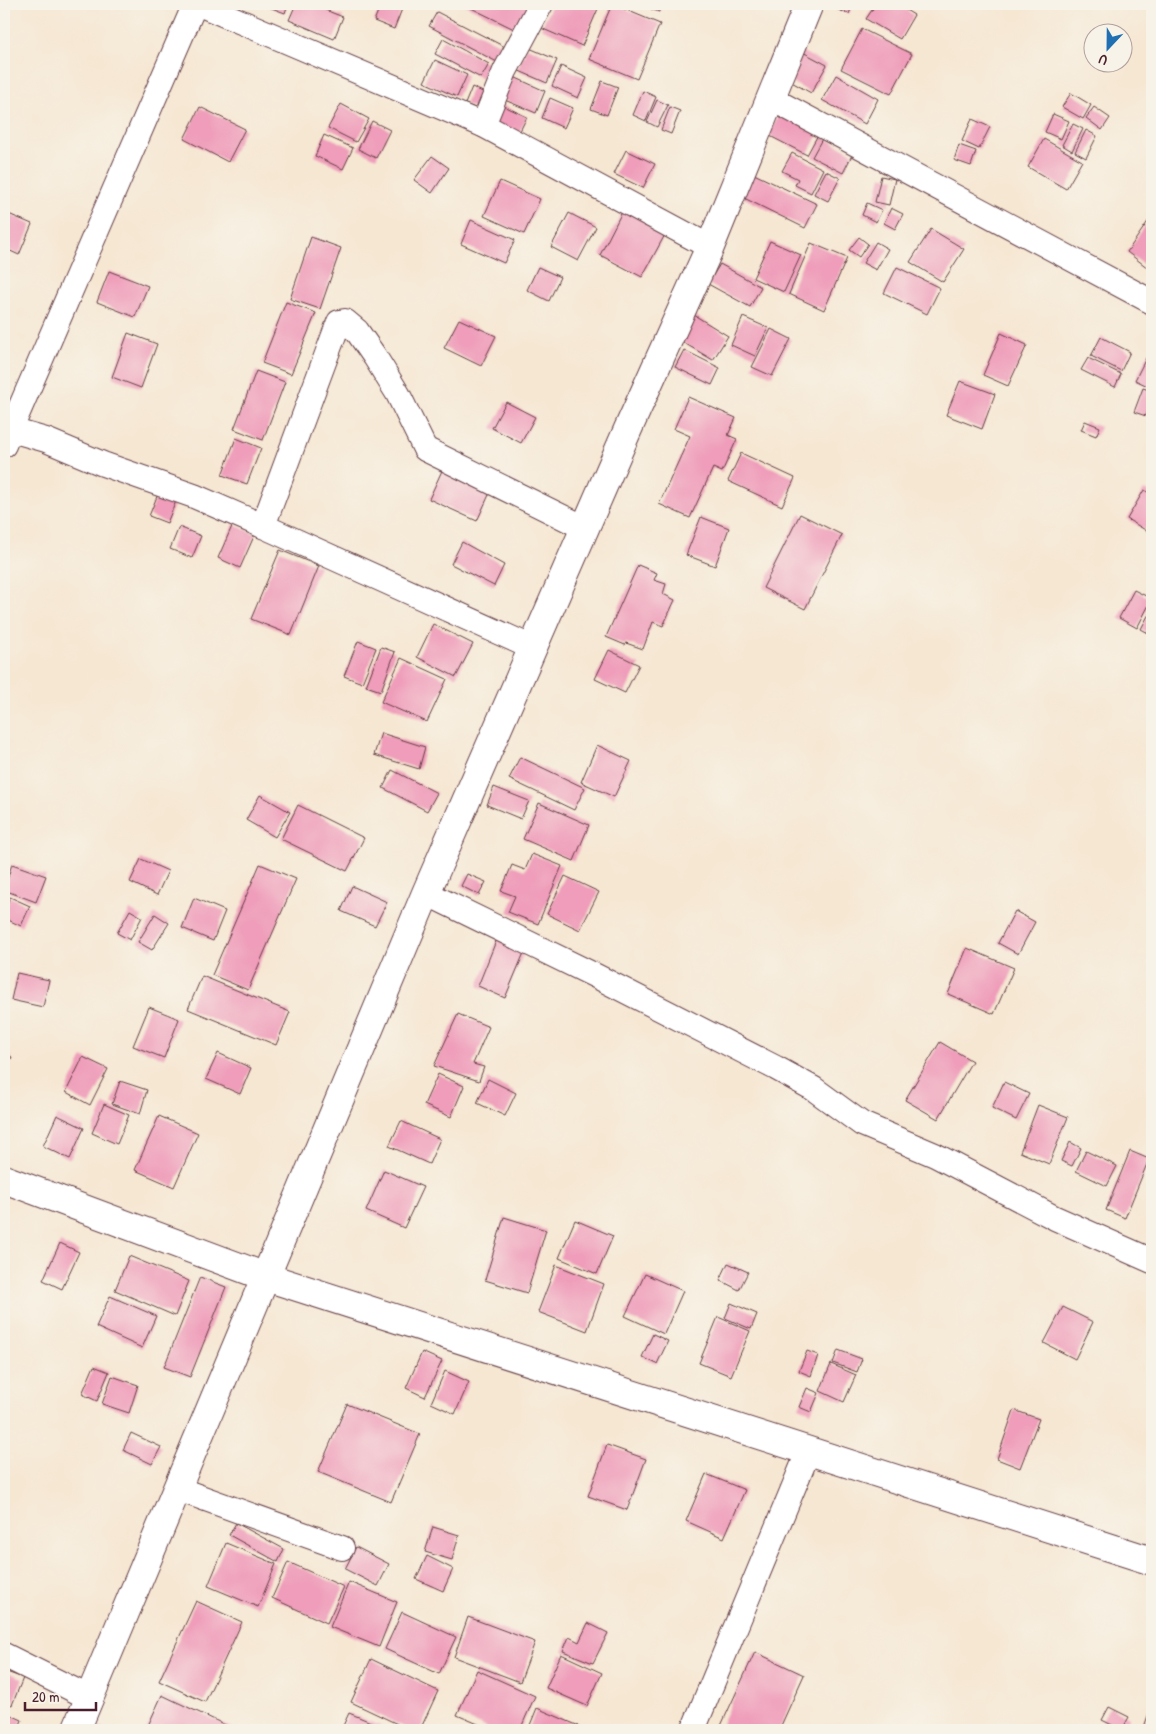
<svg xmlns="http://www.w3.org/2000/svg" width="1156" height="1734" font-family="'Patrick Hand',sans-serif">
<rect width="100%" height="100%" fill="#f7f3e8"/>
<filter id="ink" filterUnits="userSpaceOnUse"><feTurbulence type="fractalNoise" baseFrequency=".02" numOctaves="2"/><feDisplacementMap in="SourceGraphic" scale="10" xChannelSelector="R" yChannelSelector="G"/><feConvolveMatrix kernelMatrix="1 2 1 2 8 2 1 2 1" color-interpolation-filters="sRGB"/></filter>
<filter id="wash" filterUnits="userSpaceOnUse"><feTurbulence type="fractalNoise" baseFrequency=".0096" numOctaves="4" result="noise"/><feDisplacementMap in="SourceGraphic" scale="20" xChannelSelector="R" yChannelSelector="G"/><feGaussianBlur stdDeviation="1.12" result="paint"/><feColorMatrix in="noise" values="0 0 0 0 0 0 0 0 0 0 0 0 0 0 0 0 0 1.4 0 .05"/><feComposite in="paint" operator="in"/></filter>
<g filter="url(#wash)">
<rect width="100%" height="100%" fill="#f6e7d3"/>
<g id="blocks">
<g fill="#ef9dba">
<path d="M261,4H288L285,13Z"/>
<path d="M296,4H310L343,17L334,39L289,20Z"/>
<path d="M381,4H404L394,29L374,21Z"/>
<path d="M463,4H531L518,31Z"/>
<path d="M552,4H600L582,46L541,28Z"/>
<path d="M612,4L660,24L637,79L589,59Z"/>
<path d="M639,4H662L659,12Z"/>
<path d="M823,4H853L849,14Z"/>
<path d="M876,4H896L914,15L900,39L866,19Z"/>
<path d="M437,12L505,47L497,62L429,26Z"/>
<path d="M862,29L912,54L891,94L841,69Z"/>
<path d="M443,39L489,64L481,78L435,54Z"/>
<path d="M527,47L557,60L547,83L517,70Z"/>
<path d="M797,49L827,65L811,93L781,76Z"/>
<path d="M435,60L467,75L457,97L424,82Z"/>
<path d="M561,66L587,78L578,98L552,86Z"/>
<path d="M505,73L545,91L536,113L495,96Z"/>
<path d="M836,75L878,99L865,124L822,100Z"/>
<path d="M602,81L618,87L607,115L591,109Z"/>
<path d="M472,87L487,94L480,110L465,104Z"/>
<path d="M643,91L656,97L646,121L633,115Z"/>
<path d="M1071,93L1091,105L1083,119L1062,107Z"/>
<path d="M550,98L573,108L564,128L542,118Z"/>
<path d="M657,100L668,105L657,127L647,122Z"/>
<path d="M341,104L369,119L356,142L328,128Z"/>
<path d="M502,105L527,117L518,135L494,124Z"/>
<path d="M200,107L245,129L228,162L184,139Z"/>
<path d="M670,107L680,111L671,134L661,130Z"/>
<path d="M1094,107L1110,118L1102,130L1086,118Z"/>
<path d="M781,111L820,131L807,155L768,135Z"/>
<path d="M1053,114L1069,121L1061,139L1045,132Z"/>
<path d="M972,119L990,127L979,149L962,141Z"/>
<path d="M372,121L390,130L376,158L358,149Z"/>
<path d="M1073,124L1083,129L1072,151L1062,145Z"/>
<path d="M1086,130L1097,136L1086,158L1075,152Z"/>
<path d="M324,135L353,148L343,169L315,156Z"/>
<path d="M823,137L853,153L843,173L812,157Z"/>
<path d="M1044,139L1082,161L1066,189L1028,167Z"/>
<path d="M959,145L976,151L971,166L954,160Z"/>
<path d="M626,150L655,164L643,188L614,174Z"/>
<path d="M792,153L823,169L811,193L795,185L798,179L782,171Z"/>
<path d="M432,156L449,168L432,193L414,180Z"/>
<path d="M826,171L840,178L828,201L814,194Z"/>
<path d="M754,174L817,204L805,228L742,197Z"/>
<path d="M881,176L895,179L889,205L875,202Z"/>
<path d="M500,181L540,199L524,234L484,216Z"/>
<path d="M867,203L882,210L876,222L862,215Z"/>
<path d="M624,208L667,231L642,277L600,255Z"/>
<path d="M891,208L903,214L895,229L884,223Z"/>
<path d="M4,212L32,224L19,255L4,248Z"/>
<path d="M569,213L596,227L578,261L551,247Z"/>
<path d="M471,220L515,240L504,263L461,244Z"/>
<path d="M1149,220L1152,222V271L1127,252Z"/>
<path d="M931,229L964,249L943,282L910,262Z"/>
<path d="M311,237L341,248L320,309L290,299Z"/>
<path d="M859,237L868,244L859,257L849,250Z"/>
<path d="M770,241L801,255L784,292L753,278Z"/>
<path d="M876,242L888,249L876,270L863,263Z"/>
<path d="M811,243L847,258L824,310L789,294Z"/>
<path d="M720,264L761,287L750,307L708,284Z"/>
<path d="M538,267L560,277L549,301L527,290Z"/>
<path d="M897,267L940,288L927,314L884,293Z"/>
<path d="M109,271L148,286L135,317L97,302Z"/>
<path d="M286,302L316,313L291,374L262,363Z"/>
<path d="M694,315L728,336L713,360L679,340Z"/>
<path d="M743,317L768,328L755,356L731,345Z"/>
<path d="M459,319L496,336L481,366L444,348Z"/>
<path d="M771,329L791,339L772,376L752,367Z"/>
<path d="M128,333L157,344L141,388L112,377Z"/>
<path d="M1001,333L1027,345L1008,386L983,375Z"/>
<path d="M1101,337L1130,352L1121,371L1091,356Z"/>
<path d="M684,350L720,368L712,385L675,367Z"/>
<path d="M1149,352L1152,353V388L1135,380Z"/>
<path d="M1088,358L1121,374L1115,387L1081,370Z"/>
<path d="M256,371L285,382L263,440L234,429Z"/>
<path d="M960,381L995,394L982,429L946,415Z"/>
<path d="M1143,388L1152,391V400L1146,416L1134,412Z"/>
<path d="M688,397L736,418L728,435L737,439L722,472L713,468L690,518L659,504L690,436L674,429Z"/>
<path d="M506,402L535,417L521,443L492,428Z"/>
<path d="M1085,421L1100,427L1096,436L1081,430Z"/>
<path d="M236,438L261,448L247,484L222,475Z"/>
<path d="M741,453L795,478L782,506L728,481Z"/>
<path d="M445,464L493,486L477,521L429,499Z"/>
<path d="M1144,490L1152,494V522L1147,531L1127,519Z"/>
<path d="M158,494L176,501L167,523L149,516Z"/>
<path d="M800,514L842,535L805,609L763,588Z"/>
<path d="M701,517L729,528L715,566L686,555Z"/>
<path d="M233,524L255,534L240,568L218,558Z"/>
<path d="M179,527L201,536L192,558L170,549Z"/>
<path d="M462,542L504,565L494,586L451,564Z"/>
<path d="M280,550L319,566L291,635L251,619Z"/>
<path d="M638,565L657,573L654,580L666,584L663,594L675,600L663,626L653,622L643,649L626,643L625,645L606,637Z"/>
<path d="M1134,590L1152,599L1137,628L1119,618Z"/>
<path d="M1152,608V635L1141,629Z"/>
<path d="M433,624L473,644L456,677L417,657Z"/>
<path d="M358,641L376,648L362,683L344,676Z"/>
<path d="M381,647L395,652L381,691L366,686Z"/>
<path d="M609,650L639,665L625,693L595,679Z"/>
<path d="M401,658L447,679L427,722L381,702Z"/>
<path d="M381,733L425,747L419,769L374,755Z"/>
<path d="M597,745L631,761L614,797L581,782Z"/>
<path d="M520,757L585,788L574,810L509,779Z"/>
<path d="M392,770L437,793L427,811L383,788Z"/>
<path d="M494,787L529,801L521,819L487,805Z"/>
<path d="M260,795L290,812L275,837L246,820Z"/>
<path d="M539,803L589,825L574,861L523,839Z"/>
<path d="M298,805L364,838L347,871L281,839Z"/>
<path d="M532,854L562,866L538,924L508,912L515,896L501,891L512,865L525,870Z"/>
<path d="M141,859L168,871L157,895L130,882Z"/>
<path d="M12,864L46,876L36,902L4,890Z"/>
<path d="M260,864L296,879L248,990L212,975Z"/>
<path d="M467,874L486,882L479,895L461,886Z"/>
<path d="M565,876L599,892L580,930L547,914Z"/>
<path d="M352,886L387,902L375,926L341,911Z"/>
<path d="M10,897L30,906L21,926L4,918V910Z"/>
<path d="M194,898L225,911L213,941L182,928Z"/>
<path d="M130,910L142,917L130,940L117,933Z"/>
<path d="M1015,911L1035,922L1018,954L998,943Z"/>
<path d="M155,914L169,923L152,950L138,942Z"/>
<path d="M498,936L526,948L505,998L478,986Z"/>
<path d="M967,948L1014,968L994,1014L948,994Z"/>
<path d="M17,973L49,980L43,1007L11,1000Z"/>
<path d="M202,976L290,1012L276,1045L188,1009Z"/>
<path d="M149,1007L179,1019L164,1058L133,1046Z"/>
<path d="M458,1014L489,1027L473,1064L484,1067L479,1081L434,1066Z"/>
<path d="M940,1042L972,1061L938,1119L905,1100Z"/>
<path d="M218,1053L251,1068L240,1094L206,1079Z"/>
<path d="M4,1054L12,1057L4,1075Z"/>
<path d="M83,1057L108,1069L90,1105L66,1092Z"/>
<path d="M438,1074L464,1086L451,1117L424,1105Z"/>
<path d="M488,1079L516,1093L505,1116L477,1103Z"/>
<path d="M120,1081L147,1090L140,1114L112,1104Z"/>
<path d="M1004,1082L1029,1094L1016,1120L992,1108Z"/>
<path d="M104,1104L129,1115L117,1144L92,1133Z"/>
<path d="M1038,1105L1068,1117L1049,1164L1020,1152Z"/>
<path d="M57,1115L84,1128L70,1159L43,1146Z"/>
<path d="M159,1116L198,1133L174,1187L135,1170Z"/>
<path d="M401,1121L440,1139L429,1164L389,1146Z"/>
<path d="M1070,1142L1081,1148L1072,1166L1061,1161Z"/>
<path d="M1086,1151L1117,1166L1107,1186L1076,1171Z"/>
<path d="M1130,1151L1149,1159L1125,1218L1106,1210Z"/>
<path d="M384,1170L423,1187L404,1228L366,1211Z"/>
<path d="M504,1217L546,1230L527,1293L485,1280Z"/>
<path d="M575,1220L613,1236L597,1274L559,1258Z"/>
<path d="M60,1243L79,1252L62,1289L43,1280Z"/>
<path d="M129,1256L189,1281L175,1316L115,1290Z"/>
<path d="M728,1263L748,1272L739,1290L720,1280Z"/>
<path d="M556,1265L604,1284L587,1331L538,1312Z"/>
<path d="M645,1274L683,1291L664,1334L625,1316Z"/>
<path d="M200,1277L226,1287L190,1377L164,1367Z"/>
<path d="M110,1296L156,1316L142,1348L96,1327Z"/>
<path d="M731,1303L757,1314L751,1329L725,1318Z"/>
<path d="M1063,1307L1093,1322L1075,1359L1044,1343Z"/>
<path d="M718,1317L750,1331L731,1376L699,1363Z"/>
<path d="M653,1334L668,1341L657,1364L642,1357Z"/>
<path d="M838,1350L862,1359L857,1372L833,1363Z"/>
<path d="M807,1351L818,1355L811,1376L799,1371Z"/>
<path d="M422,1352L442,1361L425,1397L406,1388Z"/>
<path d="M831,1364L856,1375L844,1402L820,1391Z"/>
<path d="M94,1366L109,1372L97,1401L82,1394Z"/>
<path d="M445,1371L469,1382L455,1414L431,1403Z"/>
<path d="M112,1376L138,1385L129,1413L102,1404Z"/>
<path d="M807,1388L819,1393L811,1412L799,1407Z"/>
<path d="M347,1404L420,1434L391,1502L318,1472Z"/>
<path d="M1014,1410L1039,1419L1020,1468L997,1459Z"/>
<path d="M131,1433L161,1447L152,1464L123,1450Z"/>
<path d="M607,1445L646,1459L627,1510L588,1496Z"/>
<path d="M706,1474L745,1490L724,1538L686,1521Z"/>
<path d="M236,1523L284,1549L278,1562L229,1535Z"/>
<path d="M433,1527L459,1535L452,1560L425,1552Z"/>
<path d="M226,1543L276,1564L258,1607L208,1586Z"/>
<path d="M356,1547L389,1564L378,1586L345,1569Z"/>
<path d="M427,1556L453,1569L443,1591L416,1579Z"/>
<path d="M288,1562L344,1587L327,1623L272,1598Z"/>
<path d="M349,1582L397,1602L379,1647L330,1627Z"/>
<path d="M196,1601L242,1622L205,1702L159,1681Z"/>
<path d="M402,1612L456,1637L439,1674L385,1649Z"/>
<path d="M468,1617L535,1642L520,1682L454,1657Z"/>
<path d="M588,1623L608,1633L593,1663L563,1651L569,1637L579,1642Z"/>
<path d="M755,1652L804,1675L779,1730H719Z"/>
<path d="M561,1654L602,1673L587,1706L546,1688Z"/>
<path d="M371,1659L438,1691L420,1730H410L351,1702Z"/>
<path d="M477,1670L535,1696L520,1730H492L457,1715Z"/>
<path d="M4,1671L23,1678L12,1705L4,1702Z"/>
<path d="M162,1695L236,1730H146Z"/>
<path d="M1152,1704V1730H1143Z"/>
<path d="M1109,1707L1129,1717L1122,1730L1102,1720Z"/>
<path d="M537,1708L579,1726L577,1730H528Z"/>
<path d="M4,1712L22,1720L18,1730H4Z"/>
<path d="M349,1713L390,1730H341Z"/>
<path d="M92,1723L108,1730H89Z"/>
</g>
</g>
</g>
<g filter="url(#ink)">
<use href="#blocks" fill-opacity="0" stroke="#643d44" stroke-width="1"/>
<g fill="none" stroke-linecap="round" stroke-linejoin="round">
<defs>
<g id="minor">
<path d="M199,4L483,125L710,247"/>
<path d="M770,98L1152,302"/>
<path d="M483,125L505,71L541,4"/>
<path d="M4,428L46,440L103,464L194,496L263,526L337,327L339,322L345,321L357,331L375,357L398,394L425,449L585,528"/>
<path d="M4,445L195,4"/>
<path d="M263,526L533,648"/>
<path d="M426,893L596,976L776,1068L814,1089L862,1124L935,1155L1055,1218L1152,1261"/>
<path d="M178,1489L342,1548"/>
<path d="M4,1655L90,1698"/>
<path d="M693,1730L809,1450"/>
</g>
<path id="tertiary" d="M4,1179L266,1277L1152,1561"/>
<path id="secondary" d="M76,1730L426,893L628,429L710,247L809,4"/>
</defs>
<use href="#minor" stroke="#643d44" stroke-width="26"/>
<use href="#tertiary" stroke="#643d44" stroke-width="30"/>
<use href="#secondary" stroke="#643d44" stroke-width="30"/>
<use href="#minor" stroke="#fff" stroke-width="24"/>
<use href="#tertiary" stroke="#fff" stroke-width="28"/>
<use href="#secondary" stroke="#fff" stroke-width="28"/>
</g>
</g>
<rect width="1156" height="1734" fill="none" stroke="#f7f3e8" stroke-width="20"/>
<g transform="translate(1108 48) rotate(202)"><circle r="24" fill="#f7f3e8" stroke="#b29e9c"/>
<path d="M0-4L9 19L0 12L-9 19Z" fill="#1f6fb2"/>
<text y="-8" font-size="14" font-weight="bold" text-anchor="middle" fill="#4a1f2b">U</text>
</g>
<path d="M25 1702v8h71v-8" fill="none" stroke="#4a1f2b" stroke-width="2.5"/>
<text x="32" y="1702" font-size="15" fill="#4a1f2b" stroke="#f7f3e8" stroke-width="4" paint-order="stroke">20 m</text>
</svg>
